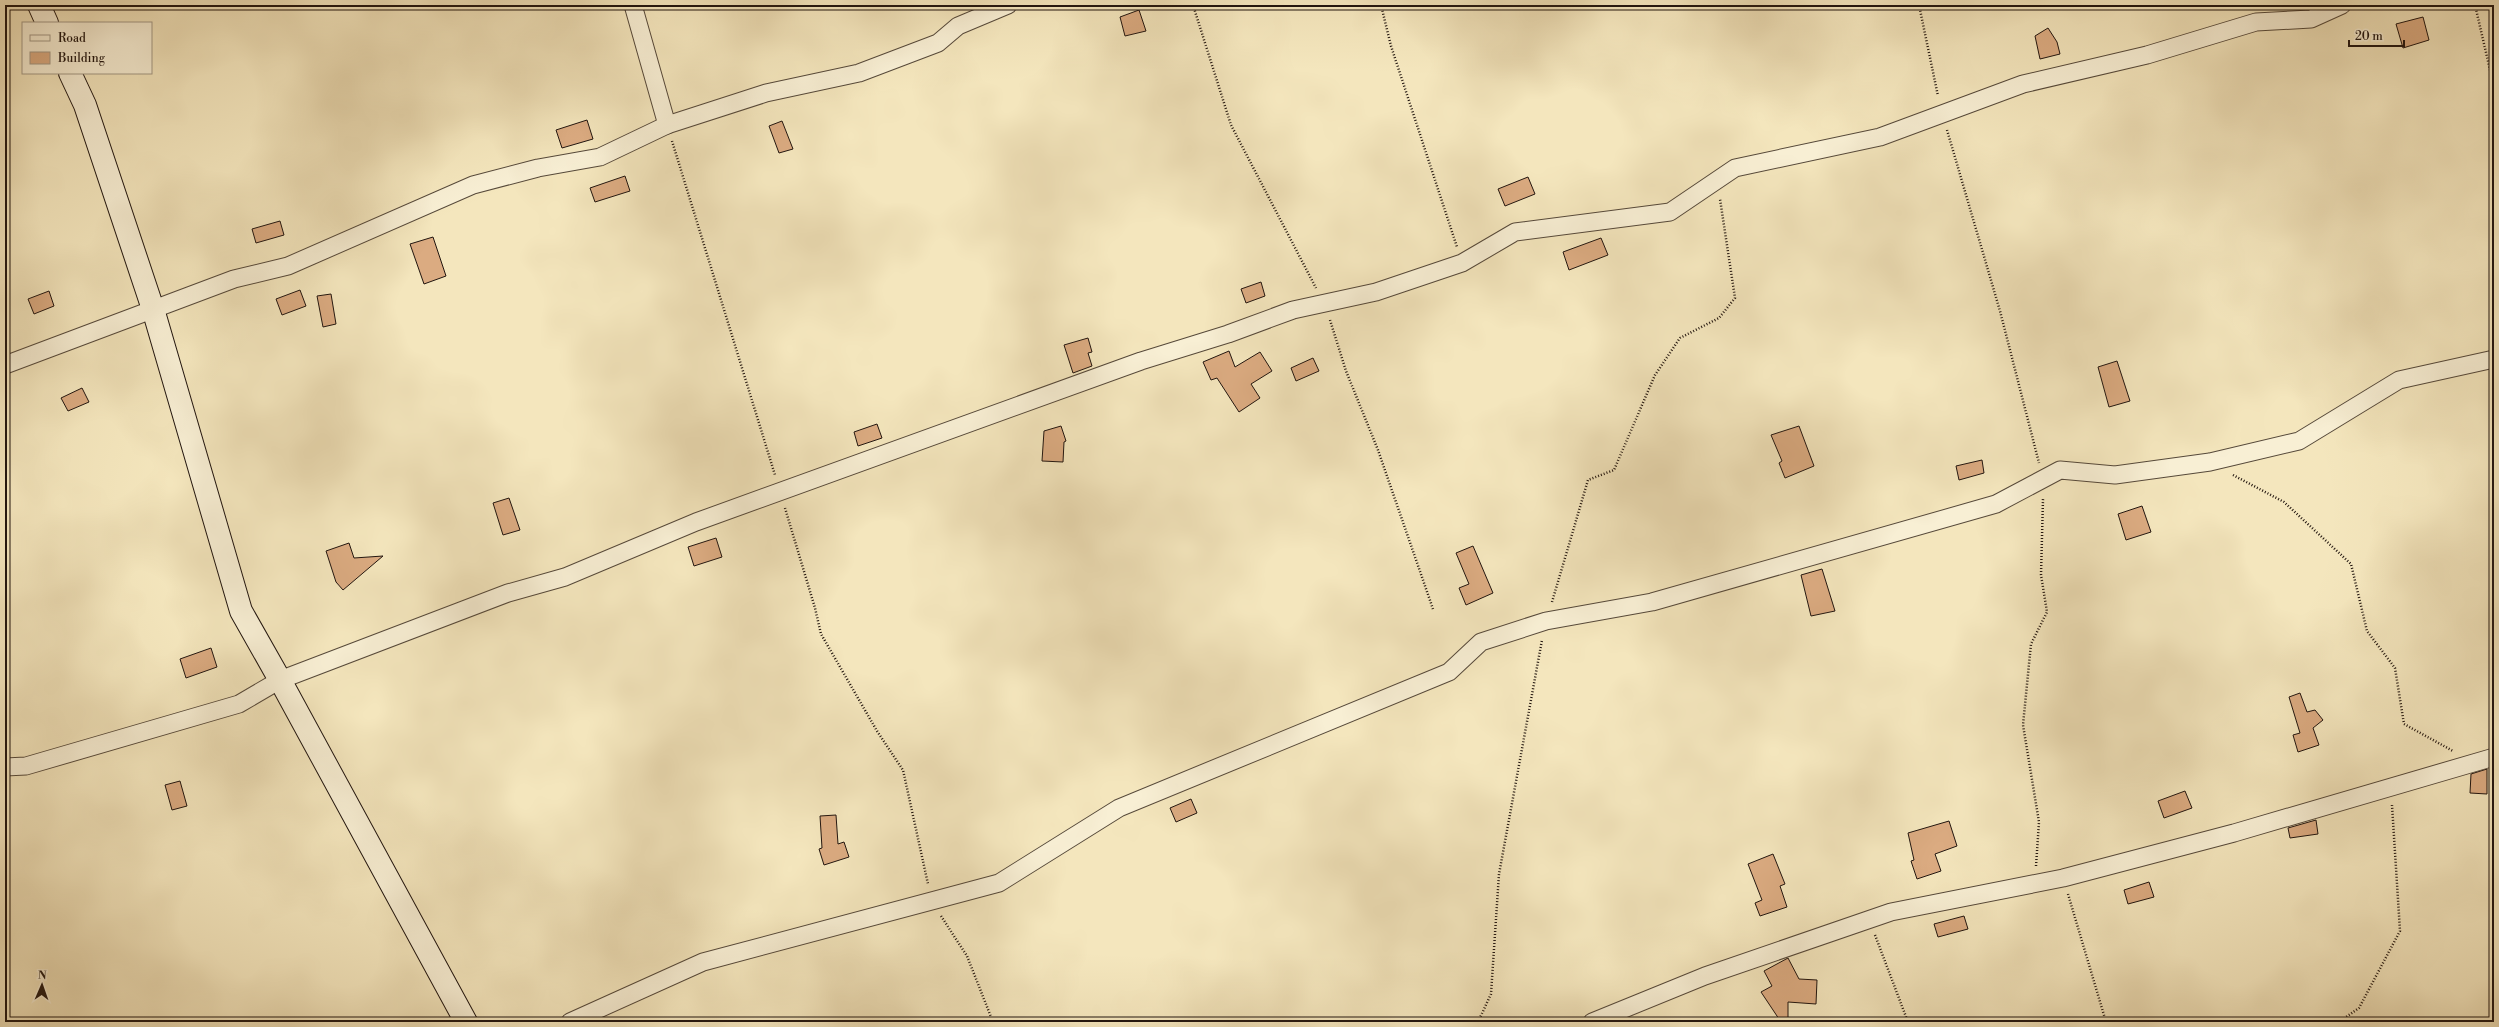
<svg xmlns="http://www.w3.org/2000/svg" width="2499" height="1027" font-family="'Libre Bodoni',serif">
<rect width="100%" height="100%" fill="#f4e6bd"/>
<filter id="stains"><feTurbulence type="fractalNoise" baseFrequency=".005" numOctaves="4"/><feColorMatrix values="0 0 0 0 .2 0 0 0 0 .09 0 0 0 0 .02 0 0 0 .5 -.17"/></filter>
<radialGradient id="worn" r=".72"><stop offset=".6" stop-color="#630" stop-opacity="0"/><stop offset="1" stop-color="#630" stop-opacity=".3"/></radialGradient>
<g fill="#dbab81" stroke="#21150f">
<path d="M1139,10L1146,31L1125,36L1120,17Z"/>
<path d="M2423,17L2429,40L2403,48L2396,24Z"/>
<path d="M2048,28L2057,42L2060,54L2040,59L2035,36Z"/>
<path d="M587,120L593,139L562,148L556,130Z"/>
<path d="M782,121L793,149L779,153L769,126Z"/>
<path d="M625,176L630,191L595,202L590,188Z"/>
<path d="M1528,177L1535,194L1505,206L1498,189Z"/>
<path d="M280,221L284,235L256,243L252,229Z"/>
<path d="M433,237L446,276L424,284L410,244Z"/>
<path d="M1601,238L1608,255L1569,270L1563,252Z"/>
<path d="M1261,282L1265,296L1246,303L1241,289Z"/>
<path d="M300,290L306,306L282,315L276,299Z"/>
<path d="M49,291L54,306L34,314L28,299Z"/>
<path d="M331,294L336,324L323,327L317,296Z"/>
<path d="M1088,338L1092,352L1088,353L1092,366L1073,373L1064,345Z"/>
<path d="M1229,351L1235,367L1260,352L1272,371L1251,384L1260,398L1239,412L1217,378L1211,380L1203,362Z"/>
<path d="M1313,358L1319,371L1296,381L1291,368Z"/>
<path d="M2117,361L2130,401L2109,407L2098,367Z"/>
<path d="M82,388L89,402L68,411L61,398Z"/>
<path d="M877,424L882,438L858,446L854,432Z"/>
<path d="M1061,426L1066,441L1064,442L1063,462L1042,461L1044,431Z"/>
<path d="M1799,426L1814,466L1785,478L1779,463L1782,461L1771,435Z"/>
<path d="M1982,460L1984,473L1959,480L1956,466Z"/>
<path d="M509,498L520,530L503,535L493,503Z"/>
<path d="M2142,506L2151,532L2126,540L2118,514Z"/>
<path d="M716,538L722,557L694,566L688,547Z"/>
<path d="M349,543L354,558L383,556L343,590L336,582L326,551Z"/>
<path d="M1473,546L1493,593L1466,605L1459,588L1469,584L1456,553Z"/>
<path d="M1822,569L1835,611L1811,616L1801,575Z"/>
<path d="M211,648L217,667L186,678L180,659Z"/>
<path d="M2300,693L2307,712L2315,710L2323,720L2313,728L2319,745L2298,752L2293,735L2300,733L2289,697Z"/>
<path d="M2487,769V794L2470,793L2471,774Z"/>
<path d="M180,781L187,806L172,810L165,785Z"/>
<path d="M2185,791L2192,808L2164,818L2158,801Z"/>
<path d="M1191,799L1197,813L1176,822L1170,808Z"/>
<path d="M836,815L838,844L844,842L849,857L824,865L819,849L822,848L820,816Z"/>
<path d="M2316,820L2318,834L2290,838L2288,828Z"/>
<path d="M1949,821L1957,846L1935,854L1941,871L1917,879L1911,861L1914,860L1908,833Z"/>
<path d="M1773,854L1785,884L1780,886L1787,907L1760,916L1755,903L1762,900L1748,864Z"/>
<path d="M2149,882L2154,897L2128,904L2124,890Z"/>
<path d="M1964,916L1968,929L1938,937L1934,924Z"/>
<path d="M1788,958L1799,979L1817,980L1816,1004L1788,1002V1022H1781L1761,992L1772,986L1764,971Z"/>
</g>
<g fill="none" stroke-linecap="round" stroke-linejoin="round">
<defs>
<g id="street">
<path d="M633,5L667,125"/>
<path d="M5,365L234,279L288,266L473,185L538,168L600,157L667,125L766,93L859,73L938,43L958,26L1008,5"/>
<path d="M5,767L26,766L239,704L280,680L508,593L565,577L696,522L1141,361L1228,334L1293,310L1376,292L1462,263L1515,232L1670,212L1735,168L1880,137L2023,84L2147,55L2256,22L2311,19L2342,5"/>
<path d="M570,1022L703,962L999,883L1119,808L1449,672L1481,642L1546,621L1652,602L1996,504L2060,470L2115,475L2210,462L2299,441L2399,380L2494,359"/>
<path d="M1592,1022L1705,976L1891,912L2063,878L2234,833L2494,757"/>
</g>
<g id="secondary">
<path d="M39,5L47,23"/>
<path d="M70,73L85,105L153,309L241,611L280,680L466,1022"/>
</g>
</defs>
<use href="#street" stroke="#56493a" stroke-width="19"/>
<use href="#secondary" stroke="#21150f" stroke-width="24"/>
<g stroke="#21150f" stroke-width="2.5" stroke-dasharray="1 2" stroke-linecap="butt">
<path d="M1193,5L1231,125L1316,288"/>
<path d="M1381,5L1391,46L1457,247"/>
<path d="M1919,5L1938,96"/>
<path d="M2475,5L2494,87"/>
<path d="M1947,130L2000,311L2039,463"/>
<path d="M672,141L775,475"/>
<path d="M1330,320L1346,371L1378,450L1433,609"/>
<path d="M2233,475L2284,502L2351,564L2367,631L2395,668L2404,724L2453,751"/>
<path d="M785,508L815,608L821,634L877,731L903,770L928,884"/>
<path d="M1552,602L1588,480L1614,470L1655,375L1680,338L1719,318L1735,298L1720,199"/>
<path d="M2036,866L2039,822L2023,725L2031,644L2047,612L2041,575L2043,499"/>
<path d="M2068,894L2106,1022"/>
<path d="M941,916L967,956L993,1022"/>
<path d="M1875,935L1908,1022"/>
<path d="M1478,1022L1491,994L1499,874L1542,640"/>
<path d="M2339,1022L2359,1008L2400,931L2392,805"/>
</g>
<use href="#street" stroke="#f8efd4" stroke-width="17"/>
<use href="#secondary" stroke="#f8efd4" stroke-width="22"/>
</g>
<rect width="2499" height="1027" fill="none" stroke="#f4e6bd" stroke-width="20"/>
<rect x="6" y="6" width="2487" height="1015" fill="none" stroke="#21150f" stroke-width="2"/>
<rect x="10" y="10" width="2479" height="1007" fill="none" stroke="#21150f"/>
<rect x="22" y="22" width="130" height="52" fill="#f8efd4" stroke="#a29885"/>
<rect x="30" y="35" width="20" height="6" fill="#f8efd4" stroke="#a29885"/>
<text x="58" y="42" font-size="12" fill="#21150f">Road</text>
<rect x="30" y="52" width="20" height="12" fill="#dbab81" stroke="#a29885"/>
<text x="58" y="62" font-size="12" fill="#21150f">Building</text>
<g transform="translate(42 985) rotate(2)" stroke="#f8efd4" stroke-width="3" paint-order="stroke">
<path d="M0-3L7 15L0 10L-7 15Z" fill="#21150f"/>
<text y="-6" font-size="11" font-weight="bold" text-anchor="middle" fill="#21150f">N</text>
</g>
<path d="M2349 40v6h55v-6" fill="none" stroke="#21150f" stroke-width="2"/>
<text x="2355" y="40" font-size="12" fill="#21150f" stroke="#f8efd4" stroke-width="3" paint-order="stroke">20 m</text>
<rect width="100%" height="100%" filter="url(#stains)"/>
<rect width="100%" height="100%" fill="url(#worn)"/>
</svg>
